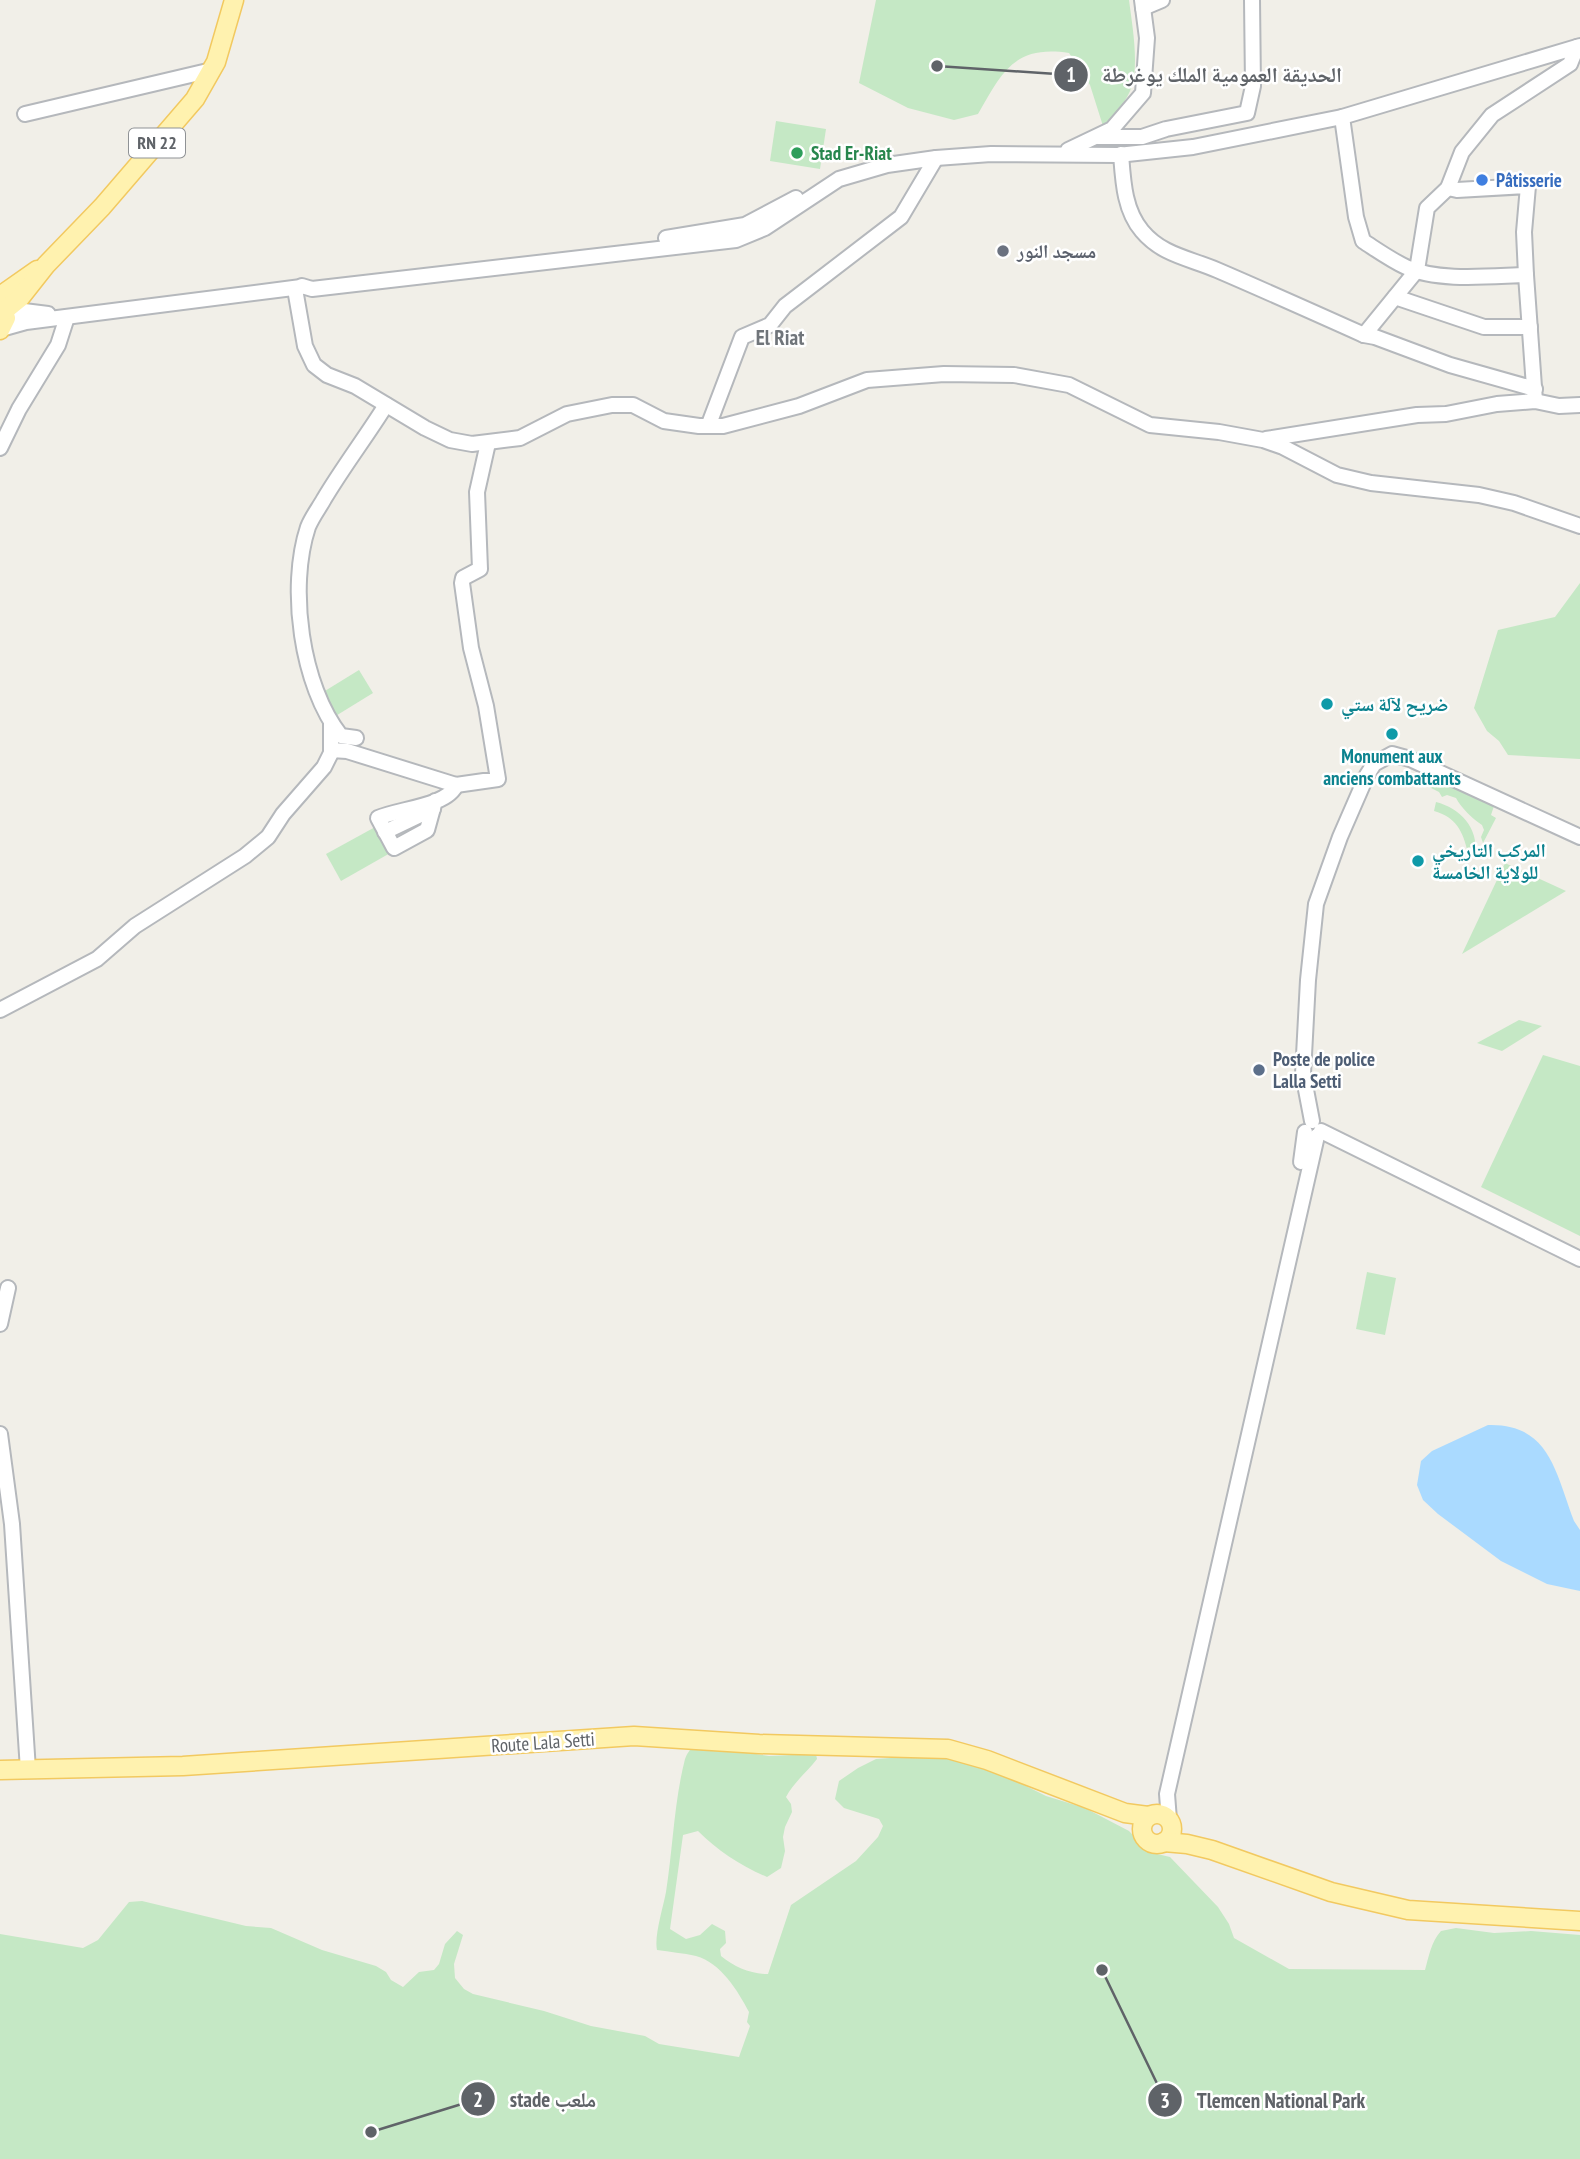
<svg xmlns="http://www.w3.org/2000/svg" width="1580" height="2159" font-family="'PT Sans Narrow','Noto Naskh Arabic',sans-serif">
<rect width="100%" height="100%" fill="#f1efe8"/>
<g fill="#c5e8c5">
<path d="M876,0H1129C1132,24 1139,62 1132,85C1128,101 1114,115 1103,126L1090,85L1069,53C1014,45 1002,72 978,114L954,120L908,108L859,83Z"/>
<path d="M776,121L826,129L820,169L770,161Z"/>
<path d="M1580,583V759L1508,755L1499,741L1487,731L1474,708L1498,630L1555,617Z"/>
<path d="M359,670L373,693L334,717L320,694Z"/>
<path d="M1419,771L1494,806L1491,815L1496,818L1483,843L1481,837L1484,830L1482,825C1473,819 1461,808 1456,798L1447,795L1442,797L1439,792L1419,782Z"/>
<path d="M1436,802C1460,808 1479,828 1475,854L1468,853C1463,831 1456,817 1434,811Z"/>
<path d="M377,826L392,852L341,881L326,854Z"/>
<path d="M1505,863L1566,891L1462,954Z"/>
<path d="M1519,1020L1542,1026L1502,1051L1477,1043Z"/>
<path d="M1543,1055L1580,1066V1236L1481,1187Z"/>
<path d="M1367,1272L1396,1278L1385,1335L1356,1329Z"/>
<path d="M694,1745L769,1756L816,1754L817,1759C807,1772 794,1782 786,1797L791,1804L792,1812L785,1827L783,1837L785,1851L781,1868L767,1877C741,1866 718,1851 698,1831L683,1835L670,1929L686,1939L700,1935L712,1924L725,1931L726,1943L720,1949L721,1956C735,1967 750,1974 768,1974L791,1905L856,1861L878,1837L883,1826L879,1819L844,1808L835,1799L839,1781L858,1768L876,1759L931,1755L968,1762L1004,1775L1046,1796L1085,1808L1129,1831L1145,1848L1153,1853L1170,1857L1218,1907L1229,1924L1234,1938L1289,1969L1425,1970C1429,1956 1431,1942 1441,1931L1456,1928L1494,1933L1531,1931L1580,1935V2159H0V1934L83,1948L98,1940L129,1902L142,1901L246,1926L271,1928L322,1950L376,1966L386,1972L391,1980L403,1987L419,1972L434,1970L439,1964L445,1944L457,1931L463,1935L454,1964L455,1978L464,1989L473,1994L544,2011L591,2026L645,2036L659,2044L739,2057L750,2026L747,2022L749,2012C738,1991 721,1963 696,1956C683,1953 670,1952 657,1950C654,1936 663,1908 666,1892C673,1848 674,1802 685,1759C687,1753 690,1750 694,1745Z"/>
</g>
<path fill="#aadaff" d="M1488,1425C1550,1423 1556,1474 1574,1521L1580,1530V1591L1547,1584L1501,1561L1438,1514L1423,1500L1417,1485L1421,1461L1432,1451Z"/>
<g fill="none" stroke-linecap="round" stroke-linejoin="round">
<defs>
<g id="minor">
<path d="M1143,8L1162,0"/>
<path d="M25,114L212,70"/>
<path d="M1342,117L1356,217L1363,241C1377,250 1391,260 1406,267C1438,282 1491,276 1526,275L1535,401"/>
<path d="M1098,137H1142L1166,129L1247,113L1253,86L1252,0"/>
<path d="M1068,150L1112,129L1143,93L1147,38L1142,0"/>
<path d="M1121,154C1123,180 1124,210 1142,231C1162,255 1189,258 1217,270C1266,291 1315,313 1364,335L1375,337L1450,365L1535,389"/>
<path d="M1448,188L1457,190L1528,186L1524,232L1526,275"/>
<path d="M666,238L745,225L796,198"/>
<path d="M302,286L312,289L736,240L765,228L839,179L887,165L936,158L991,154L1118,155L1193,147L1342,117L1580,46"/>
<path d="M295,289L305,346L314,365L327,375L355,386L425,428L450,440L472,444L520,438L567,414L612,405H633L664,421L699,426H723L799,406L867,380L944,374L1014,375L1069,385L1150,425L1219,432L1263,440L1283,447L1337,475L1371,483L1479,495L1514,503L1580,526"/>
<path d="M1395,297L1484,327H1530"/>
<path d="M5,313L24,311L48,314"/>
<path d="M1,329L26,322L301,287"/>
<path d="M1364,335L1417,270L1427,208L1448,188L1462,152L1492,115L1570,64L1577,47"/>
<path d="M709,424L742,337L770,325L785,306L901,217L936,158"/>
<path d="M1266,439L1417,415L1446,414L1497,404L1535,401L1559,406L1580,405"/>
<path d="M0,448L19,409L58,345L67,317"/>
<path d="M356,738L341,736C301,686 288,587 308,527C312,517 319,508 324,499C343,467 366,437 386,405"/>
<path d="M331,750L347,751L456,785L498,779L486,706L471,648L462,583L463,578L480,569L477,492L488,443"/>
<path d="M435,801L427,830L394,848L378,818C398,809 448,806 456,785"/>
<path d="M385,832L433,809"/>
<path d="M0,1010L97,959L135,926L245,856L268,837L283,814L324,767L331,753V724"/>
<path d="M1312,1121L1303,1074L1308,980L1316,904L1340,837L1367,775L1374,764L1392,754L1410,759L1580,837"/>
<path d="M1321,1131L1580,1259"/>
<path d="M1301,1162L1305,1132"/>
<path d="M0,1324L8,1288"/>
<path d="M0,1434L12,1524L28,1770"/>
<path d="M1169,1820L1167,1794L1317,1136"/>
</g>
<g id="major">
<path d="M0,296L37,270"/>
<path d="M0,305L6,318L0,330"/>
<path d="M4,311L20,298L46,265L102,207L195,99L216,62L234,0"/>
<path d="M0,1770L183,1766L634,1736L759,1744L948,1749L987,1760L1125,1813L1148,1816"/>
<circle cx="1157" cy="1829" r="15"/>
<path d="M1164,1842L1187,1844L1212,1850L1331,1892L1408,1910L1580,1921"/>
</g>
</defs>
<use href="#minor" stroke="#b5b8bc" stroke-width="18"/>
<use href="#major" stroke="#f2c960" stroke-width="21"/>
<use href="#minor" stroke="#fff" stroke-width="14"/>
<use href="#major" stroke="#fff2af" stroke-width="18"/>
</g>
<circle fill="#2e9e5b" stroke="#fff" stroke-width="2.5" cx="797" cy="153" r="7"/>
<circle fill="#3f7fe0" stroke="#fff" stroke-width="2.5" cx="1482" cy="180" r="7"/>
<circle fill="#6b7280" stroke="#fff" stroke-width="2.5" cx="1003" cy="251" r="7"/>
<g fill="#0f9aa8" stroke="#fff" stroke-width="2.5">
<circle cx="1327" cy="704" r="7"/>
<circle cx="1392" cy="734" r="7"/>
<circle cx="1418" cy="861" r="7"/>
</g>
<circle fill="#5c6f8a" stroke="#fff" stroke-width="2.5" cx="1259" cy="1070" r="7"/>
<g text-anchor="middle" stroke-width="5" stroke-linejoin="round" paint-order="stroke">
<rect fill="#fff" stroke="#8f9295" stroke-width="2" x="129" y="128.5" width="56" height="29" rx="5"/>
<g font-size="18" font-weight="bold" fill="#5f6368">
<text x="157" y="149">RN 22</text>
</g>
<g font-size="19" font-weight="bold" fill="#27864d" stroke="#fff" text-anchor="start">
<text x="811" y="160">Stad Er-Riat</text>
</g>
<g font-size="19" font-weight="bold" fill="#366cbe" stroke="#fff" text-anchor="start">
<text x="1496" y="187">Pâtisserie</text>
</g>
<g font-size="19" font-weight="bold" fill="#5b616d" stroke="#fff" text-anchor="start">
<text x="1017" y="258">مسجد النور</text>
</g>
<g font-size="19" font-weight="bold" fill="#0d838f" stroke="#fff" text-anchor="start">
<text x="1341" y="711">ضريح لآلة ستي</text>
<text x="1392" y="763" text-anchor="middle">Monument aux<tspan x="1392" dy="22">anciens combattants</tspan></text>
<text x="1432" y="857">المركب التاريخي<tspan x="1432" dy="22">للولاية الخامسة</tspan></text>
</g>
<g font-size="19" font-weight="bold" fill="#4e5e75" stroke="#fff" text-anchor="start">
<text x="1273" y="1066">Poste de police<tspan x="1273" dy="22">Lalla Setti</tspan></text>
</g>
<g font-size="19" fill="#5f6368" stroke="#fff">
<text transform="translate(543 1742) rotate(-4)" y="7">Route Lala Setti</text>
</g>
<g font-size="21" font-weight="bold" fill="#70757a" stroke="#fff">
<text x="780" y="345">El Riat</text>
</g>
</g>
<path fill="none" stroke="#5f6368" stroke-width="2.5" d="M937 66L1071 75M371 2132L478 2099M1102 1970L1165 2100"/>
<g fill="#5f6368" stroke="#fff" stroke-width="2.5">
<circle cx="937" cy="66" r="7"/>
<circle cx="371" cy="2132" r="7"/>
<circle cx="1102" cy="1970" r="7"/>
<circle cx="1071" cy="75" r="18"/>
<circle cx="478" cy="2099" r="18"/>
<circle cx="1165" cy="2100" r="18"/>
</g>
<g font-size="21" text-anchor="middle" font-weight="bold" fill="#fff">
<text x="1071" y="82">1</text>
<text x="478" y="2107">2</text>
<text x="1165" y="2108">3</text>
</g>
<g font-size="21" text-anchor="middle" font-weight="bold" fill="#5f6368" stroke="#fff" stroke-width="5" stroke-linejoin="round" paint-order="stroke">
<text x="1222" y="82">الحديقة العمومية الملك يوغرطة</text>
<text x="553" y="2107">stade ملعب</text>
<text x="1281" y="2108">Tlemcen National Park</text>
</g>
</svg>
